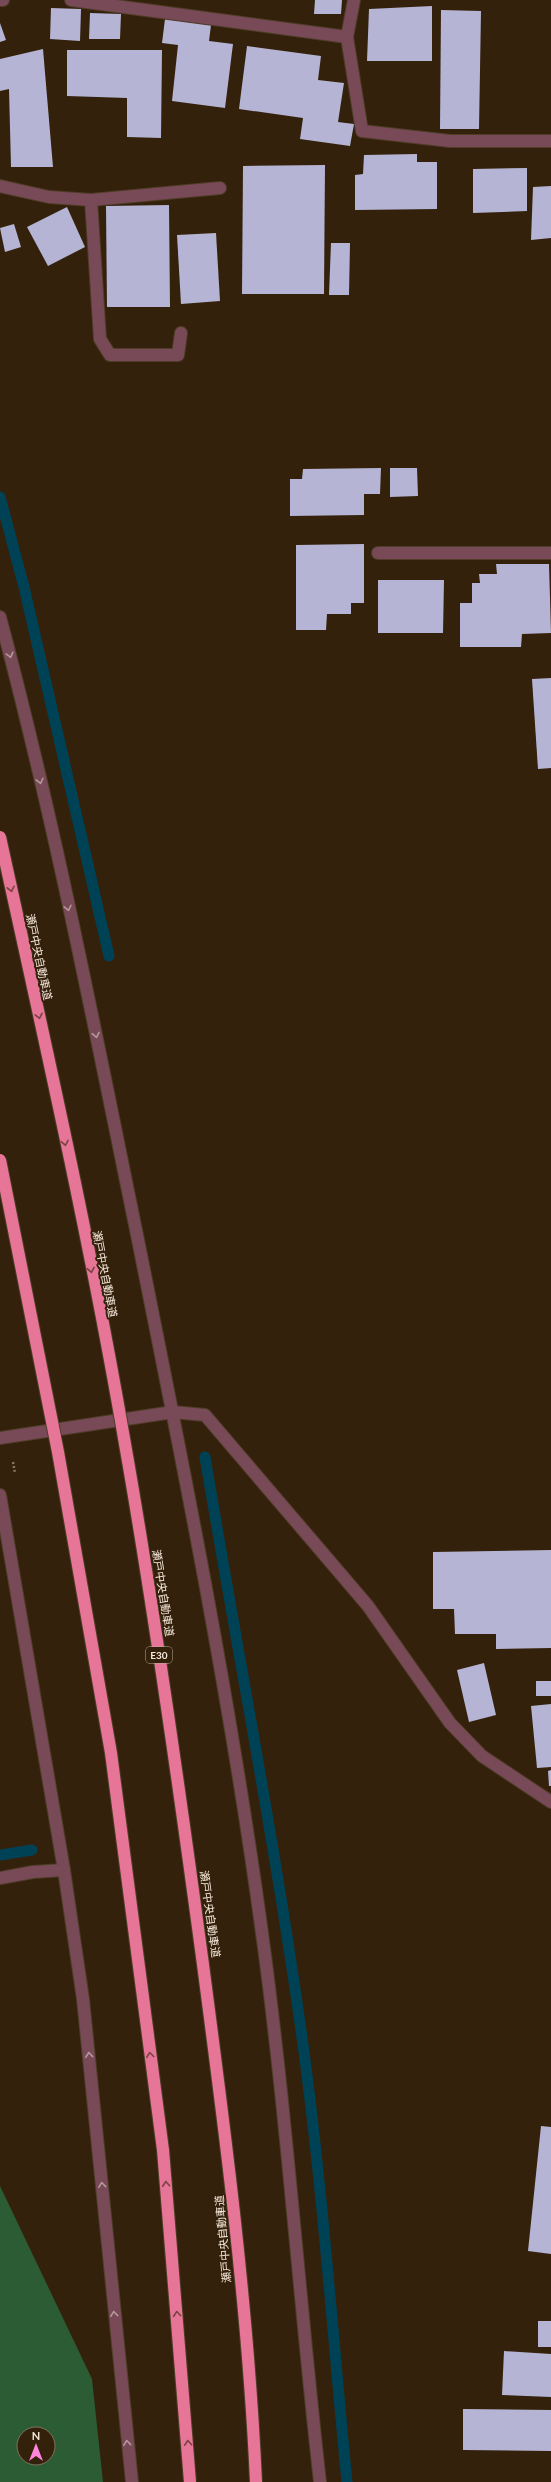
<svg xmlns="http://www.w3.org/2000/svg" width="551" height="2482" font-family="Lato,'Noto Sans JP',sans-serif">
<rect width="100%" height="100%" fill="#34210b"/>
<path fill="#2b5c34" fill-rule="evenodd" d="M0,2186L92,2379L103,2482H0ZM24,2434H48V2458H24Z"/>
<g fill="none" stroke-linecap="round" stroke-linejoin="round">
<g stroke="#004255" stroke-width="11">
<path d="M0,497L24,587L109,956"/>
<path d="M205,1457C238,1655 277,1853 304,2052C323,2195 333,2339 347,2482"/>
<path d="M0,1855L32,1850"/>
</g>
</g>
<g fill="#b5b4d4">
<path d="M315,0H342L341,14H314Z"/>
<path d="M432,6V61H367L369,9Z"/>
<path d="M51,8L81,9L80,41L50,39Z"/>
<path d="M441,10L481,11L479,129H440Z"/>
<path d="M90,13L121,14L120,39H89Z"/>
<path d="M165,19L211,25L209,41L233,44L225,108L172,101L178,45L162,43Z"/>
<path d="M0,23L6,40L0,42Z"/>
<path d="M247,46L321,56L318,80L344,83L338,122L354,124L350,146L300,139L303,118L239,109Z"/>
<path d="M43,49L53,167H11L9,89L0,91V59Z"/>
<path d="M67,50H162L161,138L127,137V98L67,96Z"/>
<path d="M417,154V162H437V209L355,210V175L363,174L364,155Z"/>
<path d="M325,165L324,294H242L243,166Z"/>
<path d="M527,168V211L473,213V169Z"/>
<path d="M551,186V238L531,240L533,187Z"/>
<path d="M169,205L170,307H107L106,206Z"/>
<path d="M67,207L85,247L48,266L27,227Z"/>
<path d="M14,224L21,247L5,252L0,228Z"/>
<path d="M216,233L220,301L181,304L177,235Z"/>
<path d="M331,243H350L349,295H329Z"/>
<path d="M381,468L380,494H364V515L290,516V479H302L303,469Z"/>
<path d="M390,468H417L418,496L390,497Z"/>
<path d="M364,544V603H351V614H327L326,630H296V545Z"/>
<path d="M496,564H549L551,633L522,634L521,647H460V603H472V583H480L479,574H497Z"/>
<path d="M378,580H444L443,633H378Z"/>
<path d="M551,678V768L538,769L532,679Z"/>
<path d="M551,1550V1648L496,1649V1634H455L454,1609H433V1552Z"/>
<path d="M484,1663L496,1715L469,1722L457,1670Z"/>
<rect x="536" y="1681" width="15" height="15"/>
<path d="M551,1704V1767L537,1768L531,1706Z"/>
<path d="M551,1770V1786H549L548,1771Z"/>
<path d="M541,2126L551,2127V2254L528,2251Z"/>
<rect x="538" y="2321" width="13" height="26"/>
<path d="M504,2351L551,2354V2397L502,2395Z"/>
<path d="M463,2409L551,2410V2451L463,2450Z"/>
</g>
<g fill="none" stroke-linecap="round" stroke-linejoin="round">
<defs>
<g id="street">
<path d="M0,0H3"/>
<path d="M71,0L347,37L362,131L450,141H551"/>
<path d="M347,37L354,0"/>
<path d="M0,186L49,197L91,200L220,188"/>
<path d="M91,200L100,339L110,355H178L181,333"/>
<path d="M378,553H551"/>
<path d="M0,617C54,819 94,1025 136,1230C183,1464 230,1697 262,1933C287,2115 299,2299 320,2482"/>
<path d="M0,1438L173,1412L205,1415L368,1606L450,1723L482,1756L551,1802"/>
<path d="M0,1495L64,1870L83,1999L132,2482"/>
<path d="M0,1878L33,1872L64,1870"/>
</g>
</defs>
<use href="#street" stroke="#4f3d28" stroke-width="14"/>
<path stroke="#877664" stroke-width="2.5" stroke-dasharray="2 2" stroke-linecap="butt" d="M13,1462L15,1473"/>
<use href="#street" stroke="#784956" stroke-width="12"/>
<defs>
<g id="highway-bridge">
<path d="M0,837C44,1038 90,1240 125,1444C155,1614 179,1786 202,1957C225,2131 248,2306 256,2482"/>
<path d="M0,1160L58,1452L111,1753L163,2150L190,2482"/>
</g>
</defs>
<use href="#highway-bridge" stroke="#4f3d28" stroke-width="14" stroke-linecap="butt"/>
<use href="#highway-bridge" stroke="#e77597" stroke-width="12"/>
</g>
<defs><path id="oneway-chevron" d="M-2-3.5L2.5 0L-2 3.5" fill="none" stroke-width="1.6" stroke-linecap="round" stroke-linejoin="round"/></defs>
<g stroke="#b69898">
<use href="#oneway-chevron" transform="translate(10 655) rotate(75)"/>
<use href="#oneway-chevron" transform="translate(40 781) rotate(77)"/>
<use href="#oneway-chevron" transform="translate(68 908) rotate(77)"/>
<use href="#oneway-chevron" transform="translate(96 1035) rotate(79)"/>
<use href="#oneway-chevron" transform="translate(89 2055) rotate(-96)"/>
<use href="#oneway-chevron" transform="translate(102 2185) rotate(-96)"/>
<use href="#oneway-chevron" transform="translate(114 2314) rotate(-96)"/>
<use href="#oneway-chevron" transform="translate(127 2443) rotate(-96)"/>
</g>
<g stroke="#7c4343">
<use href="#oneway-chevron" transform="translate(11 889) rotate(78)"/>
<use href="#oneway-chevron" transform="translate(39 1016) rotate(78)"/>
<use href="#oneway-chevron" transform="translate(65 1143) rotate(79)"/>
<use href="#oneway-chevron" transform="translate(91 1270) rotate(79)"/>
<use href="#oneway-chevron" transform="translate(150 2055) rotate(-97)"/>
<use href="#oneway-chevron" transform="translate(166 2184) rotate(-95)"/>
<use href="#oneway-chevron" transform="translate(177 2314) rotate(-95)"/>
<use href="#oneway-chevron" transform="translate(188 2443) rotate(-93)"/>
</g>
<g text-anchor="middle" stroke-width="4" stroke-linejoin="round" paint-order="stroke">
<rect fill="#34210b" stroke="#bbac9d" stroke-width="1" x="146" y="1647" width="26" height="16" rx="3"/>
<g font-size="10" font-weight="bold" fill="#f5e8db">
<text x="159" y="1659">E30</text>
</g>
<g font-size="11" fill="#f5e8db" stroke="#34210b">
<text transform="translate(39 957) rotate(78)" y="4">瀬戸中央自動車道</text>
<text transform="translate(105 1274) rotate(79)" y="4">瀬戸中央自動車道</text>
<text transform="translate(163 1593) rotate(81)" y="4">瀬戸中央自動車道</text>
<text transform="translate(210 1914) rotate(82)" y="4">瀬戸中央自動車道</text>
<text transform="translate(223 2239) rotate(-95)" y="4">瀬戸中央自動車道</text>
</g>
</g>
<g transform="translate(36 2446)"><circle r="19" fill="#34210b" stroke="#81715e"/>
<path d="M0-3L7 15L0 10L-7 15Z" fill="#ff85df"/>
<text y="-6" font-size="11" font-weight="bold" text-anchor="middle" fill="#f5e8db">N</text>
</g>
</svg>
